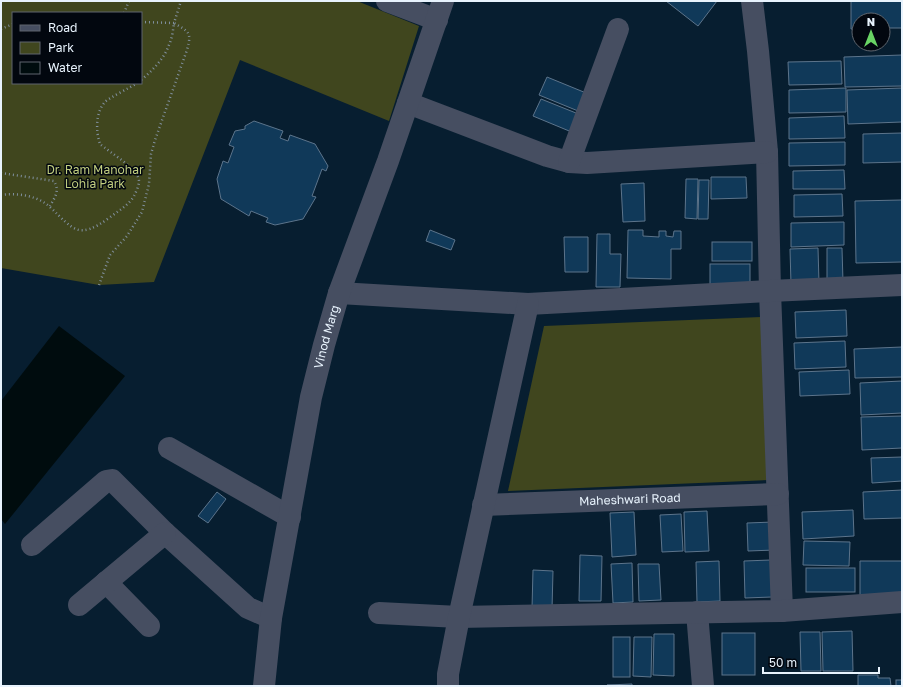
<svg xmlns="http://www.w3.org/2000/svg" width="903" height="687" font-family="'Golos Text',sans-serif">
<rect width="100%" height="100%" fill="#071e30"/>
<g fill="#40461e" fill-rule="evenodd">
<path d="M1,1H357L419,26L389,121L240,60L154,282L99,285L1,268ZM13,13H141V83H13Z"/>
<path d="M761,317L769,480L508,491L544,326Z"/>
</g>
<path fill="#000c0e" d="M59,326L125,376L5,524L1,519V401Z"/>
<g fill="#103959" stroke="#5c748b">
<path d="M666,1H717L698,26Z"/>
<path d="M851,1H902V28H883V20H859V29H851Z"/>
<path d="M902,55V86L845,87L844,57Z"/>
<path d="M841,61L842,84L789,85L788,62Z"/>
<path d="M547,77L591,95L583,113L539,95Z"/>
<path d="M846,88V112L789,113V90Z"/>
<path d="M902,88V122L848,124L847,90Z"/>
<path d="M541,99L581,115L574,133L533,116Z"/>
<path d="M844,116L845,138L789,139V118Z"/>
<path d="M254,121L283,131L280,138L288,141L290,135L315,144L328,166L326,171L322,169L312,196L316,197L303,219L275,225L266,222L268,218L251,211L249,216L221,199L217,179L223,161L228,163L234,147L229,145L235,131L245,129V126Z"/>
<path d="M902,133V162L863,163V134Z"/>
<path d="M845,142V165L789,166V143Z"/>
<path d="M844,170L845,189H793V171Z"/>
<path d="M711,177H746L747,198L711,199Z"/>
<path d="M686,179H698L697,219L685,218Z"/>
<path d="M699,180H709L708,219H698Z"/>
<path d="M644,183L645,221L623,222L621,184Z"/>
<path d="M842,194L843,216L794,217V195Z"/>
<path d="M902,200V262L856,263L855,201Z"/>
<path d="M844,222V245L791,247V223Z"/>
<path d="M430,230L455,240L451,250L426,241Z"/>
<path d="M628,230H643V236L659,237V231H666V236L673,237L674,231H681V249H671V279L627,278Z"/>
<path d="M597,234H610V254H621L620,287H596Z"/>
<path d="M564,237H588V272H565Z"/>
<rect x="712" y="242" width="40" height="19"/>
<path d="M818,248L819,283L791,284L790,249Z"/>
<path d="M827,248H842L843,282H827Z"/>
<rect x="710" y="264" width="40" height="24"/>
<path d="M846,310L847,336L796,338L795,312Z"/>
<path d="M845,341L846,367L795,369L794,343Z"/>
<path d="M902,347V377L855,378L854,349Z"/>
<path d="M849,370L850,394L800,396L799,372Z"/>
<path d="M902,381V413L861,415L860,383Z"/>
<path d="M902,416V448L862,450L861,417Z"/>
<path d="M902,457V481L872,483L871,458Z"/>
<path d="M902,490V518L864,519L863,492Z"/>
<path d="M217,492L226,499L208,523L198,516Z"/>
<path d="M853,510L854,536L803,539L802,512Z"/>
<path d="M707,511L709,551L685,552L684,512Z"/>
<path d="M634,512L636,555L612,557L610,513Z"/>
<path d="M681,514L683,551L662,552L660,515Z"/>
<path d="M774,522L775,550L748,551L747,523Z"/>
<path d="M804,541L850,542L849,566L803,565Z"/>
<path d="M580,555L602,556L601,601H579Z"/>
<path d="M771,560L772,597L745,598L744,561Z"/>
<path d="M719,561L720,601L697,602L696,562Z"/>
<path d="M860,561H902V593L860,597Z"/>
<path d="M632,563L633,602L613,603L611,564Z"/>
<path d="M638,564H659L661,600L639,601Z"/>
<rect x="806" y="568" width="49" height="24"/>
<path d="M533,570L553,571L552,609L532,608Z"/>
<path d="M852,631L853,671H823L822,632Z"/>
<path d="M800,632H820L821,671H801Z"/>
<rect x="722" y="633" width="33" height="42"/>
<path d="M654,634H674V676L653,675Z"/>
<rect x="613" y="637" width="17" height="40"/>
<path d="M634,637H652L651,677L633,676Z"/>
<path d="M858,675H878V678H890L891,686H858Z"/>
<rect x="896" y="680" width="6" height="6"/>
<path d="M632,684V686L607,685Z"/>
</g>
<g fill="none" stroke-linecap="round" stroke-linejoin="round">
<g stroke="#80909e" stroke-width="2.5" stroke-dasharray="1 3" stroke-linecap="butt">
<path d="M124,13L129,1"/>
<path d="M141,22L174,23L181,1"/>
<path d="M1,29L13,24"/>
<path d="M1,173L54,181C60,191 55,197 50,206"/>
<path d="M1,195C17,193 37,195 50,207C74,230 78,240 109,218C118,211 128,206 134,196C136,192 139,186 139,181C139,169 109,152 100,144C96,132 95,113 105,102C110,97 130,88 137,83"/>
<path d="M99,285L110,255L127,236L142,212L149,184L151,154L155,140L187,50C192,32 189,32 174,23C173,30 172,39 169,45C164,59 152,71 141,80"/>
</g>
<g stroke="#464e61" stroke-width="22">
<path d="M387,1L437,20"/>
<path d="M752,1L758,51L767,152L770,291L782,611"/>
<path d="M408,103L547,156L569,162L587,163L767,152"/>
<path d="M569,162L618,29"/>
<path d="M339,293L528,304L770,291L902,285"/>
<path d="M169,448L290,517"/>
<path id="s1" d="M483,505L778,494"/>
<path d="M32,545L106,481L112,480L165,533L248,608L271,618"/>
<path d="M106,582L149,626"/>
<path d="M79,605L165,533"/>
<path d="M697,612L703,686"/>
<path d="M379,613L459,617L782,611L902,602"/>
<path id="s2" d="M264,686L271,618L311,397L324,345L339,293L388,161L443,1"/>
<path d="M448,686V674L459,617L528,304"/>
</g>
</g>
<g text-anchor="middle" stroke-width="3" stroke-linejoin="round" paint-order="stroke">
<g font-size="12" fill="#c0cd7f" stroke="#02070f">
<text x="95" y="174">Dr. Ram Manohar<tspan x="95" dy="14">Lohia Park</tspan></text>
</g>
<g font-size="12" fill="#e8f3fd" stroke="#02070f">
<text dy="4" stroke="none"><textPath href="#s2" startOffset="355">Vinod Marg</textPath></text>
<text dy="4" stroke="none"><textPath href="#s1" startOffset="147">Maheshwari Road</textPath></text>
</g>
</g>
<rect width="903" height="687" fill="none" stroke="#e8f3fd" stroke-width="4"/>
<rect x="12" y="12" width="130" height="72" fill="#02070f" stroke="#5e656e"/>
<rect x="20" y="25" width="20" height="6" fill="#464e61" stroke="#5e656e"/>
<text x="48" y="32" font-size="12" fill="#e8f3fd">Road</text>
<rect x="20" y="42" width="20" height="12" fill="#40461e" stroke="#5e656e"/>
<text x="48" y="52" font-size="12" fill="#e8f3fd">Park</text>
<rect x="20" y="62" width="20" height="12" fill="#000c0e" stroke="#5e656e"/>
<text x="48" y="72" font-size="12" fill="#e8f3fd">Water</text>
<g transform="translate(871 32)"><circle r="19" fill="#02070f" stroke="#5e656e"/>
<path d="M0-3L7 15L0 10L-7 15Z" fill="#69d464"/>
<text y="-6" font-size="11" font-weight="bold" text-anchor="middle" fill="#e8f3fd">N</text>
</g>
<path d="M763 667v6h116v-6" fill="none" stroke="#e8f3fd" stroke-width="2"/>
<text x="769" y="667" font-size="12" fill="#e8f3fd" stroke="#02070f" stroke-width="3" paint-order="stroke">50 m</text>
</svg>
